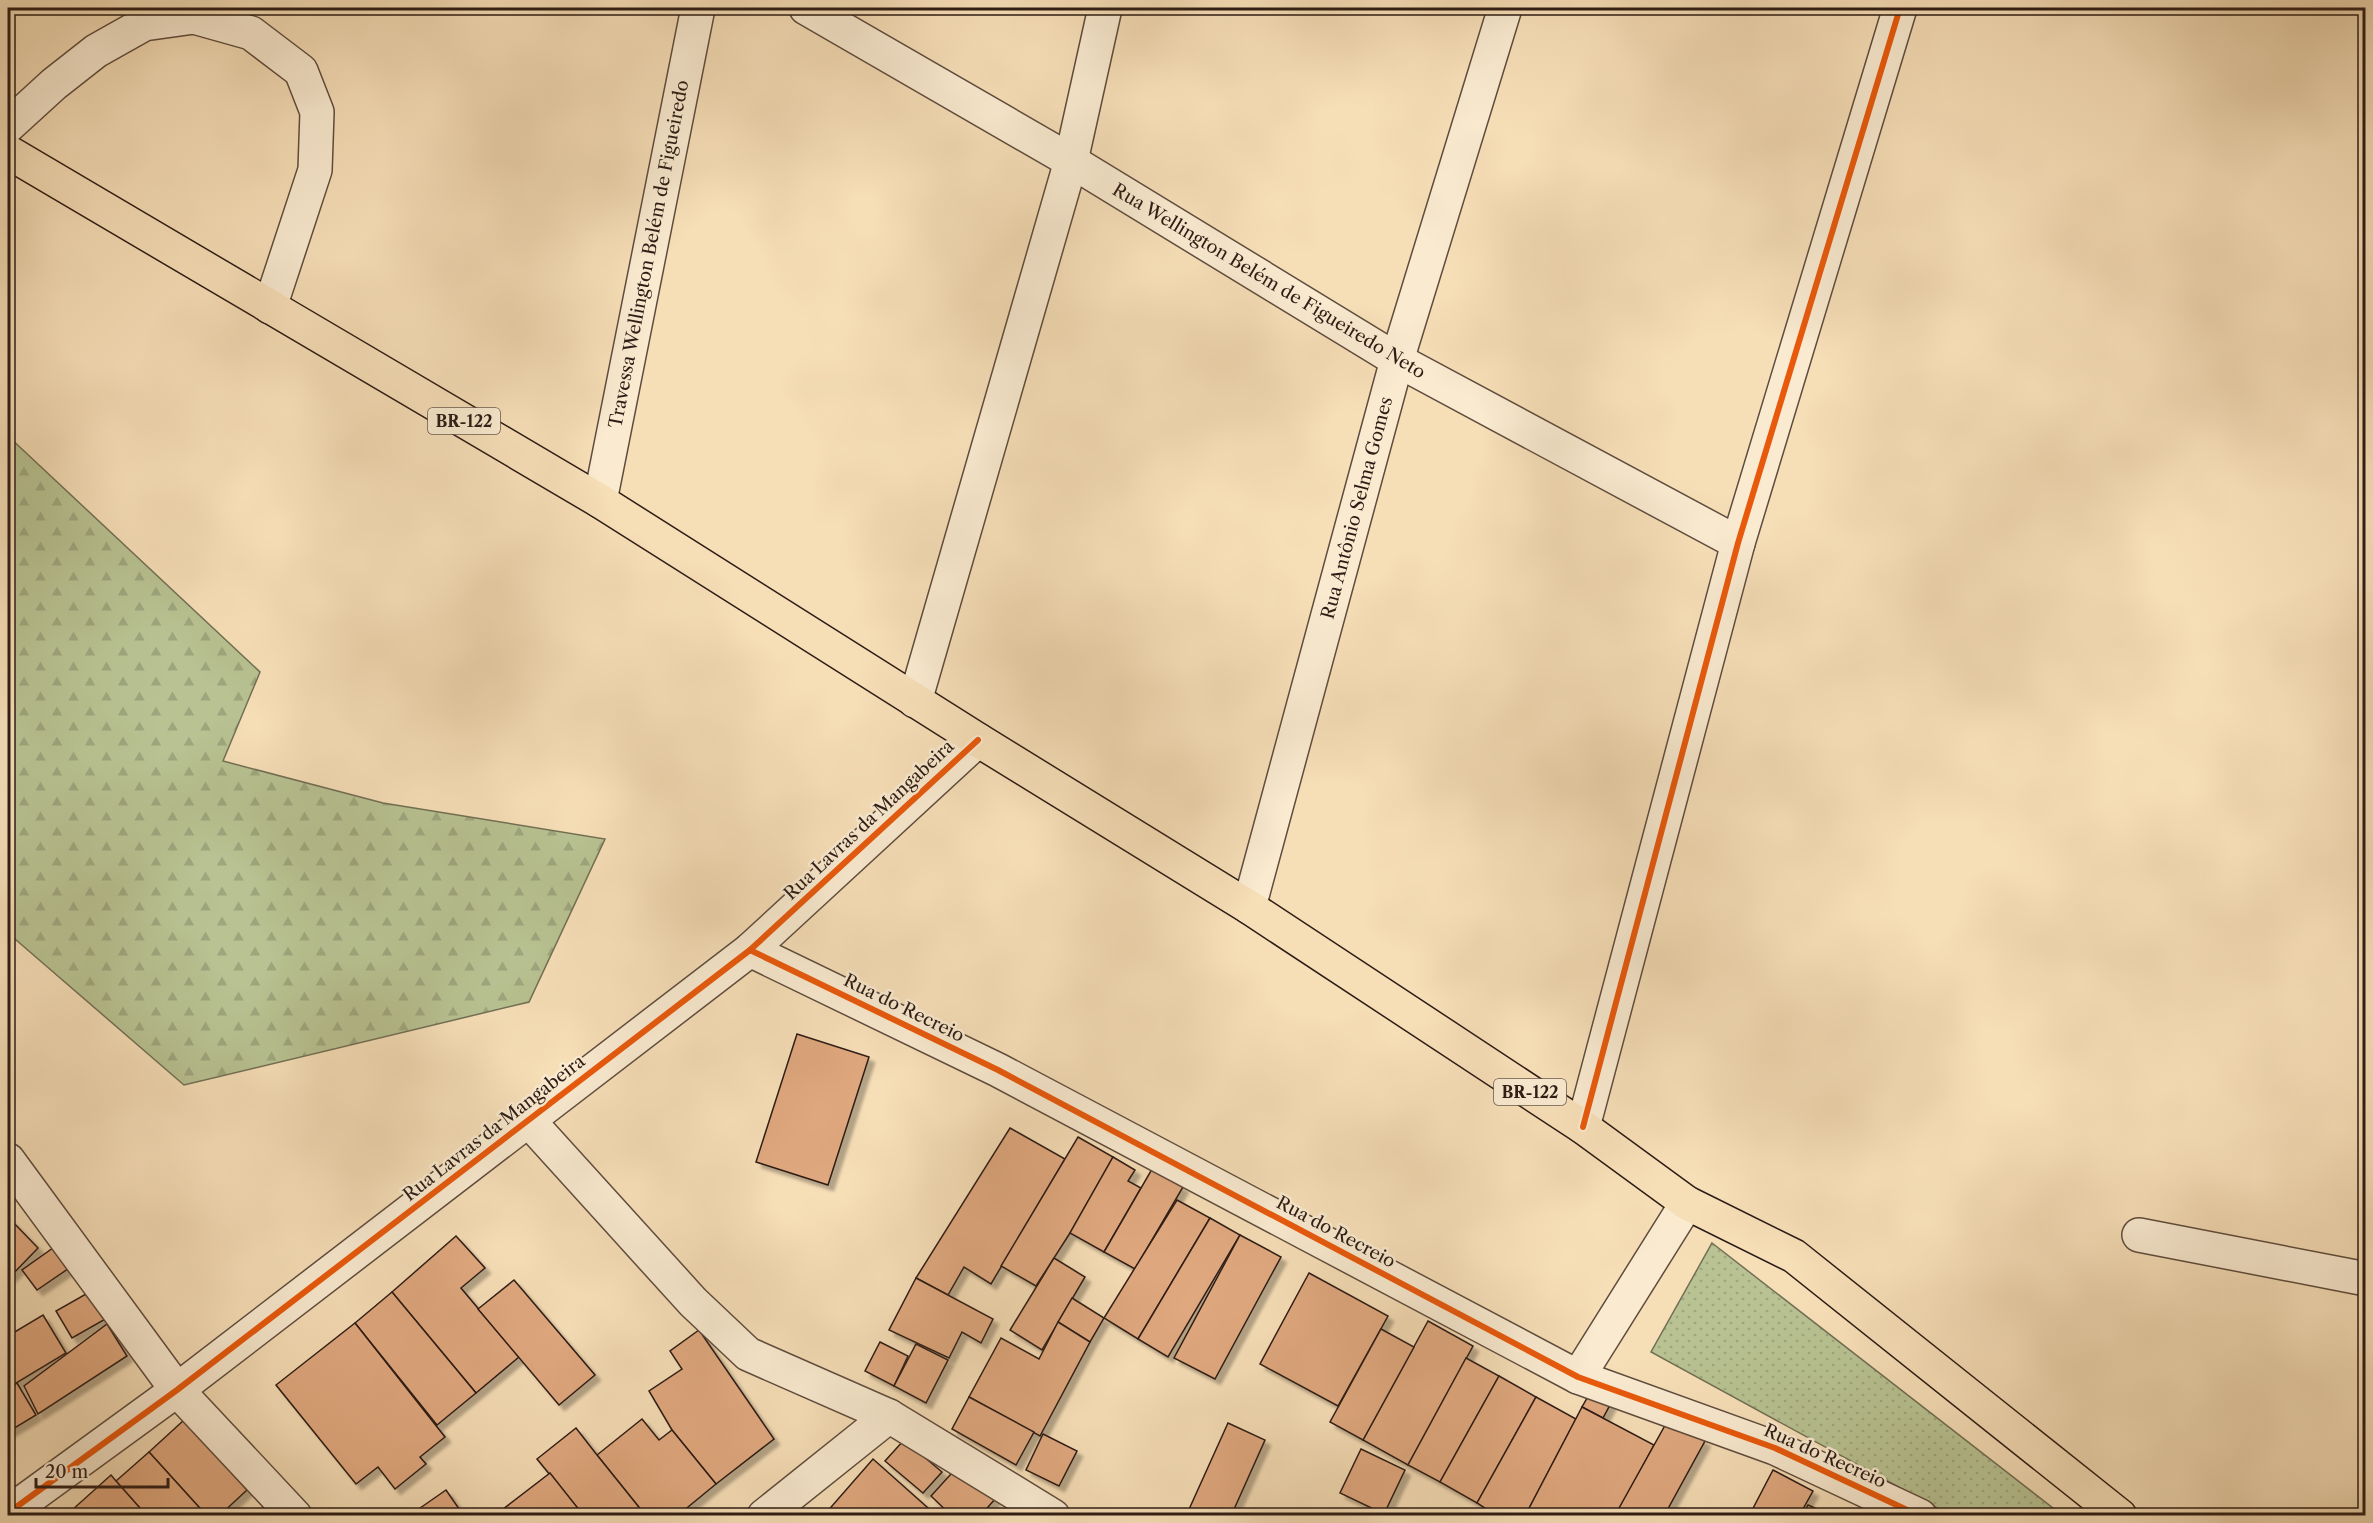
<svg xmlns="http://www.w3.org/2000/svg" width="2373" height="1523" font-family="'Libre Caslon Text',serif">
<defs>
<pattern id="forest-firs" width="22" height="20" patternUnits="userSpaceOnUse" patternTransform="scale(1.5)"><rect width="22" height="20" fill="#b8c292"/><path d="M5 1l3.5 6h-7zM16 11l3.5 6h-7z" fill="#9ea67d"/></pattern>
<pattern id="park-dots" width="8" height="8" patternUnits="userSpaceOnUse" patternTransform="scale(1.5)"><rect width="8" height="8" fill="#b8c292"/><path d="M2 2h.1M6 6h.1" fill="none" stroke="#9ea67d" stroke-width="1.8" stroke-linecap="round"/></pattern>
<filter id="shadow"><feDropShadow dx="5.5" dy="5.5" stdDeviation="1.5" flood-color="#0004"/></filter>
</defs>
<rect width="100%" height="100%" fill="#f6deb7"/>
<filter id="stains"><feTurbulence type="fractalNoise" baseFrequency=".00333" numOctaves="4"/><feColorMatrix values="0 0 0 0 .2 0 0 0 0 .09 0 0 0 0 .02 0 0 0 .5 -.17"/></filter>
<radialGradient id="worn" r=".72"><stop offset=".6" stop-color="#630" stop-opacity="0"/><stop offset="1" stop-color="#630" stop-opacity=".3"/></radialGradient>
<path fill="url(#forest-firs)" stroke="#726f54" stroke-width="1.5" d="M8,436L260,672L223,761L383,803L605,839L529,1002L184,1085L8,933Z"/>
<path fill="url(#park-dots)" stroke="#726f54" stroke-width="1.5" d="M1712,1243L2062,1515H1950L1651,1352Z"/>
<g fill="#e0a87f" stroke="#2d1c15" stroke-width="1.5" filter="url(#shadow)">
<path d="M797,1034L869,1057L828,1185L756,1162Z"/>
<path d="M1010,1128L1065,1159L991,1284L964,1267L948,1295L916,1278Z"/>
<path d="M1078,1137L1113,1157L1070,1233L1036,1286L1001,1266Z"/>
<path d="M1113,1157L1135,1170L1128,1181L1141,1188L1104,1252L1070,1233Z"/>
<path d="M1152,1169L1183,1187L1135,1269L1104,1252Z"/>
<path d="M1177,1200L1210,1218L1138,1339L1104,1318Z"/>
<path d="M1210,1218L1240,1235L1168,1357L1138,1339Z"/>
<path d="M10,1219L38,1248L10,1277L8,1275V1222Z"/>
<path d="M1240,1235L1281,1257L1215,1379L1174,1358Z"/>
<path d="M456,1236L485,1268L461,1288L519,1357L476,1393L392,1292Z"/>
<path d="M60,1243L75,1264L37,1290L22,1270Z"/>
<path d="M1054,1258L1085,1277L1042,1350L1010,1330Z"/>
<path d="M1309,1273L1388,1316L1338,1406L1260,1364Z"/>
<path d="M916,1278L993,1319L981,1343L962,1332L949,1358L889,1330Z"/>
<path d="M514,1280L595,1375L559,1405L478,1309Z"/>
<path d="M93,1290L109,1317L72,1338L56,1311Z"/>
<path d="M392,1292L476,1393L437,1425L355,1323Z"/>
<path d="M1072,1298L1104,1318L1090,1342L1058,1322Z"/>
<path d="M43,1315L66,1353L8,1388V1336Z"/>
<path d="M1428,1321L1473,1346L1408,1465L1363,1440Z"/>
<path d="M1058,1322L1090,1342L1040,1436L969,1397L1001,1338L1039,1359Z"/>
<path d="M355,1323L445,1437L420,1457L426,1464L395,1489L378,1467L356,1484L276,1385Z"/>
<path d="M107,1324L127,1356L38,1414L24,1386Z"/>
<path d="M1381,1329L1414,1347L1363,1440L1330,1422Z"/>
<path d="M699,1330L774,1439L716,1484L672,1430L649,1391L682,1369L670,1351Z"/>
<path d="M880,1342L908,1356L894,1386L865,1371Z"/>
<path d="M916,1344L948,1360L926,1403L894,1386Z"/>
<path d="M1466,1358L1499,1376L1440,1482L1408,1465Z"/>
<path d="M1499,1376L1536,1397L1477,1503L1440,1482Z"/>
<path d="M17,1383L36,1415L8,1432V1388Z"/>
<path d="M1590,1393L1611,1403L1603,1418L1582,1407Z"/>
<path d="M969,1397L1034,1432L1016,1465L952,1429Z"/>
<path d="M1536,1397L1576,1419L1525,1516H1497L1477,1503Z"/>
<path d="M1582,1407L1654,1445L1616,1516H1525Z"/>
<path d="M642,1419L659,1440L672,1430L716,1484L677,1516H646L597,1455Z"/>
<path d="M184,1420L247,1490L219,1516H207L149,1452Z"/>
<path d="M1668,1420L1705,1441L1664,1516H1628L1618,1510Z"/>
<path d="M1228,1423L1265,1440L1231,1516H1186Z"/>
<path d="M576,1428L597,1455L646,1516H584L537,1459Z"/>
<path d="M1043,1434L1077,1451L1059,1486L1026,1470Z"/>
<path d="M904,1440L942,1472L923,1493L885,1461Z"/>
<path d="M1361,1449L1405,1470L1384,1514L1340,1493Z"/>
<path d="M149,1452L207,1516H147L116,1481Z"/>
<path d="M873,1459L937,1516L825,1514Z"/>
<path d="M960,1464L996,1498L980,1516H952L931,1496Z"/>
<path d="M1773,1470L1813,1491L1799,1516H1749Z"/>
<path d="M550,1473L584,1516H500L498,1513Z"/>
<path d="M111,1475L116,1481L147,1516H76L72,1510Z"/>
<path d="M446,1490L464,1516H408L423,1506Z"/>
<path d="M1808,1505L1833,1516H1802Z"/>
</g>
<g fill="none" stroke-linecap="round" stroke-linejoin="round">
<defs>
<g id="minor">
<path d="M806,8L1071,161L1397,360L1738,543"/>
<path d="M8,126L54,84L96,51L144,24L194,17L251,33L301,71L317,112L315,170L270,307"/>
<path d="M600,501L698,8"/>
<path d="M915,701L1071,161L1105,8"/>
<path d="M1249,907L1397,360L1505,8"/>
<path d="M750,950L998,1070L1578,1377L1775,1448L1920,1516"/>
<path d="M528,1120L693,1302L748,1354L889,1416L1053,1516"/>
<path d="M1583,1127L1738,543L1900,8"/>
<path d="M8,1160L177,1390L295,1516"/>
<path d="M2139,1235L2366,1279"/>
<path d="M1578,1377L1687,1203"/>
<path d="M8,1513L177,1390L750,950L978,740"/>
<path d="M764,1516L889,1416"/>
</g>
<path id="highway" d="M8,152L600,501L978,740L1249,907L1583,1127L1687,1203L1794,1256L2120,1516"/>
</defs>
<use href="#minor" stroke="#5f4c3e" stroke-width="36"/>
<use href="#highway" stroke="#2d1c15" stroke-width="36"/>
<use href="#minor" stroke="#f9ead0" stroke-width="33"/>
<use href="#highway" stroke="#f6deb7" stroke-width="33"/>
<defs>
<g id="cycleway">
<path d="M750,950L998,1070L1578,1377L1775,1448L1920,1516"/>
<path d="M1583,1127L1738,543L1900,8"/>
<path d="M8,1513L177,1390L750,950L978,740"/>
</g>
</defs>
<use href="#cycleway" stroke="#f9ead0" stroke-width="10"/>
<use href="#cycleway" stroke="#e8590c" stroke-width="6"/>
</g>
<g text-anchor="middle" stroke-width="5" stroke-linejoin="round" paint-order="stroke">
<g fill="#f9ead0" stroke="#6a5a4d" stroke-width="1.5">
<rect x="428" y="408" width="72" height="26" rx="4.5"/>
<rect x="1494" y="1079" width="72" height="26" rx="4.5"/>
</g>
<g font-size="16" font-weight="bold" fill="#2d1c15">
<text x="464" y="427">BR-122</text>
<text x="1530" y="1098">BR-122</text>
</g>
<g font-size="18" fill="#2d1c15" stroke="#f9ead0">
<text transform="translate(649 254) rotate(-79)" y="6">Travessa Wellington Belém de Figueiredo</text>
<text transform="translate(1269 281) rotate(31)" y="6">Rua Wellington Belém de Figueiredo Neto</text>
<text transform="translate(1357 508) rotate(-75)" y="6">Rua Antônio Selma Gomes</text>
<text transform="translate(869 820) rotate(-43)" y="6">Rua Lavras da Mangabeira</text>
<text transform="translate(904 1008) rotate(26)" y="6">Rua do Recreio</text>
<text transform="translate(494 1128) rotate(-38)" y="6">Rua Lavras da Mangabeira</text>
<text transform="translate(1336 1232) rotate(28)" y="6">Rua do Recreio</text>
<text transform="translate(1825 1456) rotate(24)" y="6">Rua do Recreio</text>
</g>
</g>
<rect width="2373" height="1523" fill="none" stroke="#f6deb7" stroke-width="30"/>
<rect x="9" y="9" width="2355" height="1505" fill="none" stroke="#2d1c15" stroke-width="3"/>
<rect x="15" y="15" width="2343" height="1493" fill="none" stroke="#2d1c15" stroke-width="1.5"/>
<path d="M36 1478v9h132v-9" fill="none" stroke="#2d1c15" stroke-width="3"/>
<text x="45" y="1478" font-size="18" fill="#2d1c15" stroke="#f9ead0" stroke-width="4.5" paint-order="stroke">20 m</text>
<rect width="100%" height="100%" filter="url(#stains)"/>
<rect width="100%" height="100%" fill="url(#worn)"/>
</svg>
